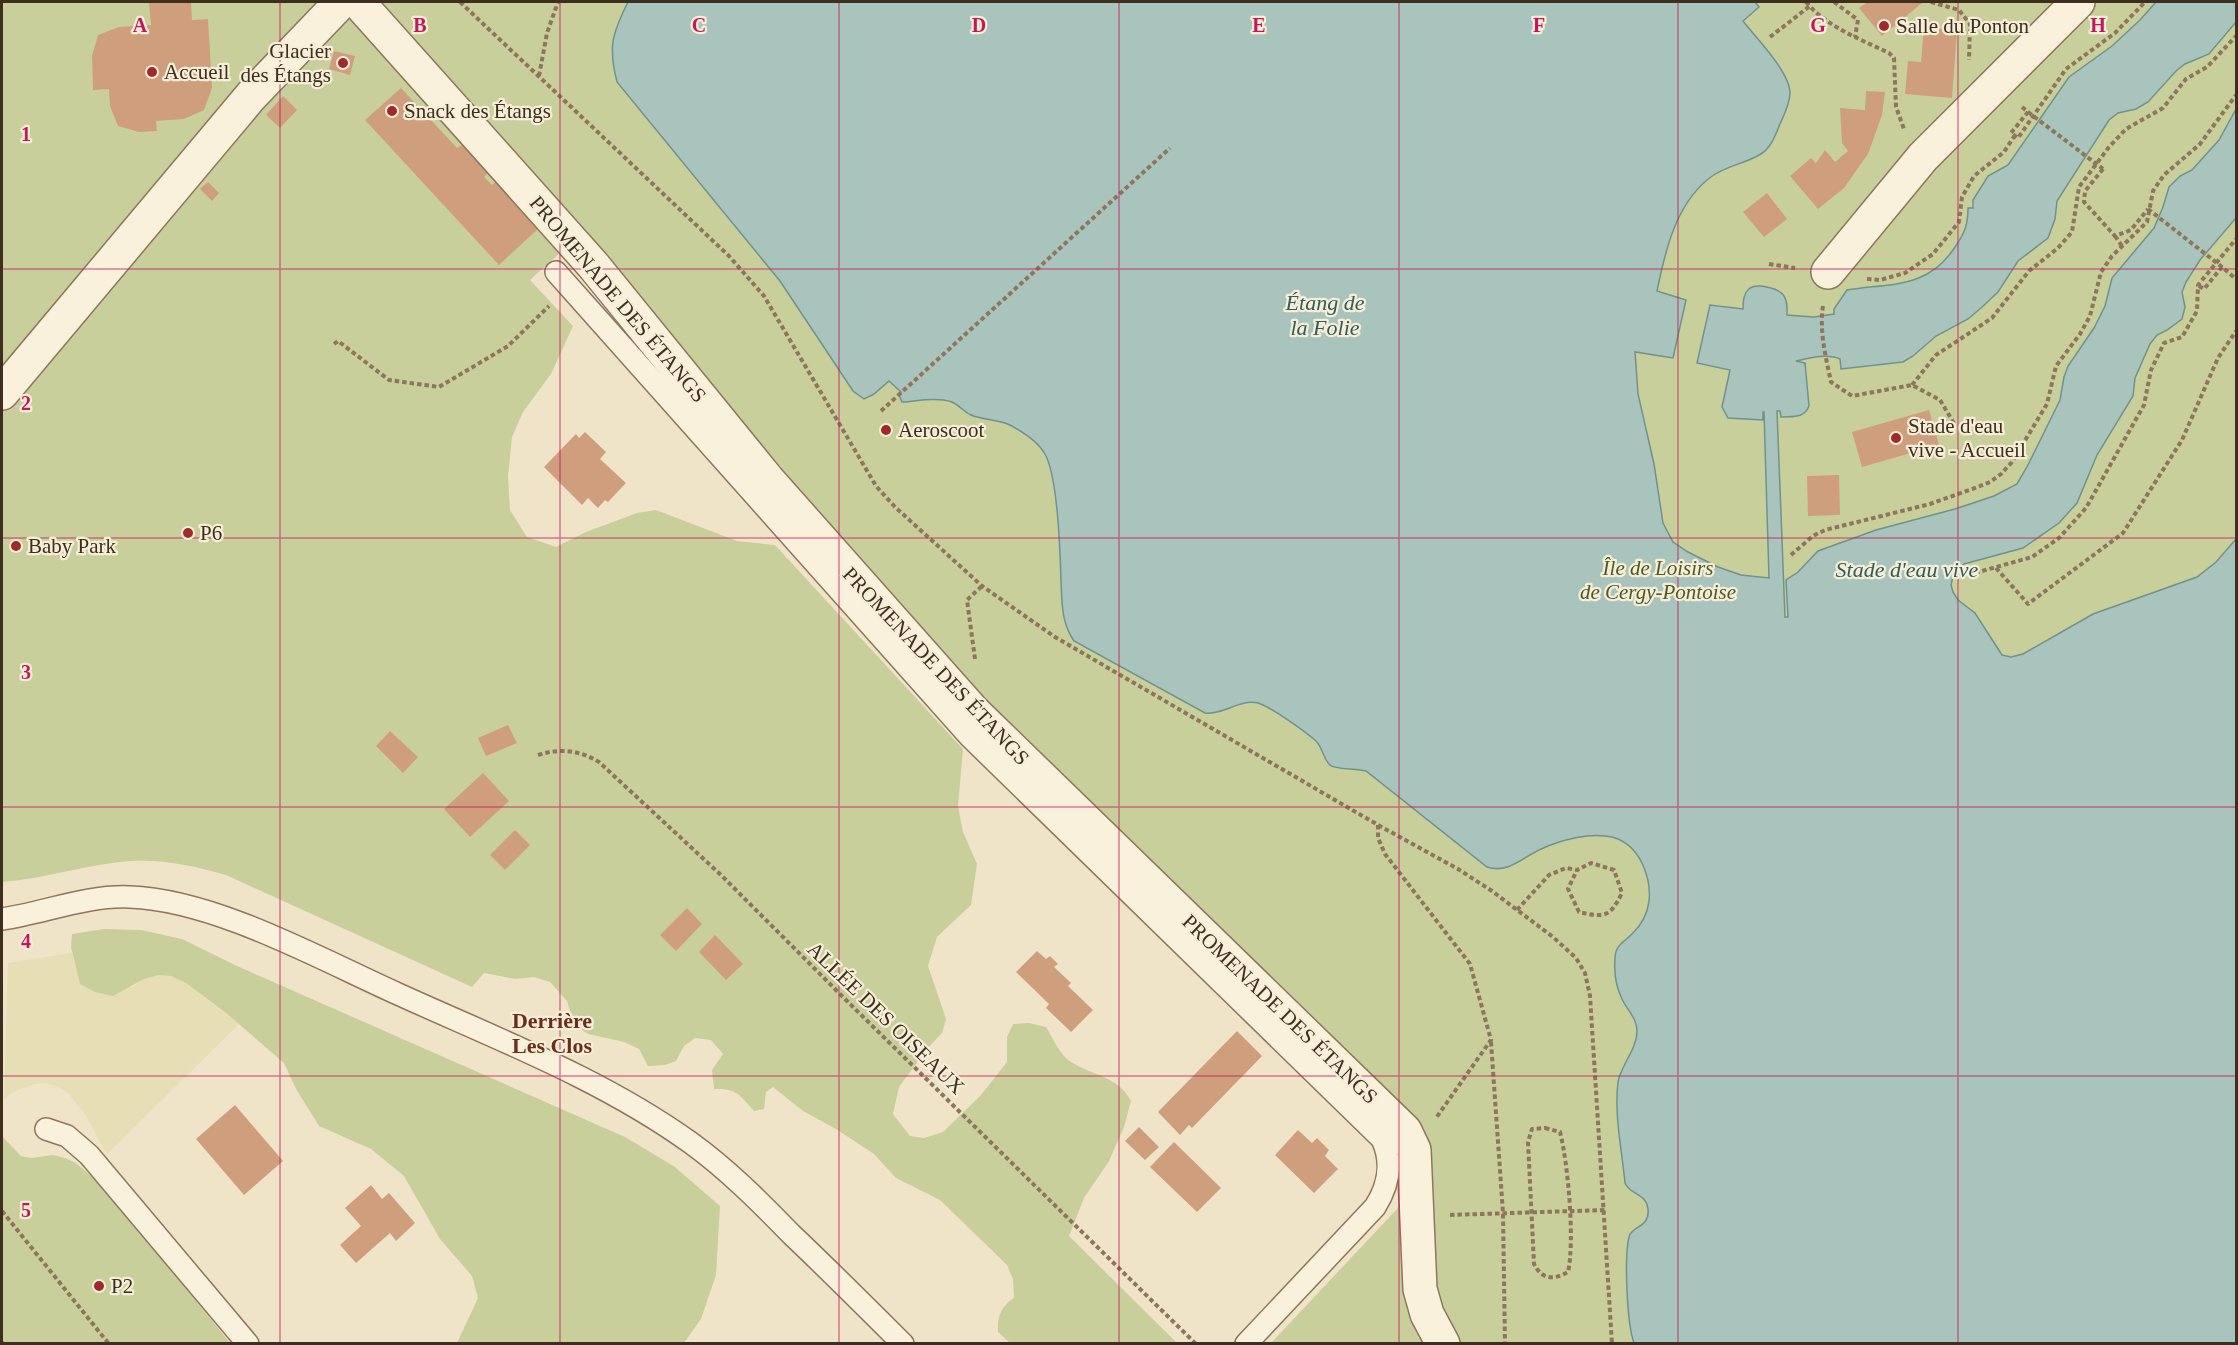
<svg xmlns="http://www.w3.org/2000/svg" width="2238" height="1345" font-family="Georgia,serif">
<rect width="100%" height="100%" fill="#f0e4c8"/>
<path fill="#e6deb5" d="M72,953L80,984L133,987L142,980L158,975L171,976L186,983L239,1024L107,1154L85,1114L69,1094L58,1087L46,1083L34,1084L13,1092L4,1100L8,963Z"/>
<g fill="#c9cf9b">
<path d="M2,2H2236V1343H1271L1397,1209L1401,1198L1402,1171L974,725L562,251L530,280L573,326L551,374L523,412L512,437L508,477L510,510L527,537L556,547L586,532L637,513L656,510L737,541L775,545L963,749L958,806L963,832L977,864L971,905L937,937L928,966L946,1019L942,1033L928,1048L899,1087L893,1114L910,1136L924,1138L943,1132L981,1095L1007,1062V1037L1013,1024L1029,1023L1046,1027C1053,1038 1060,1055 1071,1062C1092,1075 1119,1077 1131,1101L1124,1127L1109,1161L1084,1198L1069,1236L1177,1343H1010L998,1332C997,1317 1001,1306 1014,1298L1013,1279L1007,1265L940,1200L896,1178L874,1154L836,1129L803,1111L773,1087L766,1092L764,1109L754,1111C739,1094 736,1088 714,1089L712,1070L723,1054L711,1040L695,1038L684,1046L676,1061L665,1065L648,1066L639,1049L624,1042L588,1034L574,1024L567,1001L550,982L534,977L515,979L484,973L472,987L226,875C195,866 163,859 130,861C87,864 45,879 2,882Z"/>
<path d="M104,929L141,930L182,939L237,966L625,1137L675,1167L720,1206L716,1275L701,1319L684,1343H457L478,1298L472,1276L440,1239L404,1176L371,1149L319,1126L296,1089L284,1063L226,1013L186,983L171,976L158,975L142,980L113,996L95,992L80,984L71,947L72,934Z"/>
<path d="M2,1136L21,1156L31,1158L53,1155L65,1158L76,1163L104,1187L230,1343H2Z"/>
</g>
<path fill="#a9c4bc" stroke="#6f938a" stroke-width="1.5" d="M628,2H1755L1759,7L1743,21C1756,38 1790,72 1790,93C1790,103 1784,115 1780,124C1776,134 1771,148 1761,154C1743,165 1723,166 1707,180C1675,207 1665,252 1657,291L1686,300L1673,358L1635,352L1638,394L1654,464L1663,523L1673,542L1688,552L1718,567L1741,575L1769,578L1764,412H1763V420L1728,418L1722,407L1730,370L1697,363L1710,305L1743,309C1743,303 1743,294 1748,290C1755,282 1779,288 1784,296C1788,302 1787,309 1787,315L1814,317L1834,314V309L1847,290C1891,283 1928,289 1955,247C1965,233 1968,224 1968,208H1973V200L1988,176L2008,165L2069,77L2112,46L2140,20L2156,2H2236V22L2209,54L2185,64L2176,71L2148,102L2136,109L2118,113L2109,120L2057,201L2055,219L2048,238L2018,261L1998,292L1981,308L1968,319L1936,336L1913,356L1903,362L1841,369L1840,359C1828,353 1809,358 1796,361L1805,363L1809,406C1804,419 1792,416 1781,417L1780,411H1777L1785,617H1788L1786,580L1798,572L1818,551L1876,530L1955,509L1994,496L2017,484L2028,465L2060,400L2064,377L2068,366L2094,328L2105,306L2112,278L2154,228L2163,207L2169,187L2180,176L2192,170L2219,140L2236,109V218L2200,260L2186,282L2182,292L2185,307L2182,319L2167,330L2157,335L2150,344L2135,378L2133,396L2097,455L2077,503L2059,523L2023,548L1964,564L1954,572L1951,585L1953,592L1958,600L1975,613L2002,655L2011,657L2023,654L2093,614L2197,577L2216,562L2236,539V1343H1634C1627,1324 1624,1258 1629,1237C1631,1226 1650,1228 1648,1209C1646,1193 1630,1195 1625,1183C1622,1151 1614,1115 1618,1082C1621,1065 1637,1049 1637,1031C1637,1018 1627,1010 1622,999C1616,987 1614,972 1615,959C1615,945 1623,943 1632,934C1652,915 1654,889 1642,863C1636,851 1627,841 1612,837C1590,832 1561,840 1541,849C1523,857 1509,874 1487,867L1366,771C1356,768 1335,770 1330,765C1323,759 1323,748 1316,741C1306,732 1271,707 1258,703C1239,699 1224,715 1205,713L1074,641C1061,622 1062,602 1061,580C1060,551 1058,478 1045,454C1038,441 1023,432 1010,425C997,419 983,420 971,415C964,412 959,405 952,402C936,397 918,401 902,402L899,395L901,392L889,381L874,394L864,399L853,391L780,281L617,82C608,47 612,34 628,2Z"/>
<g fill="#cf9f7d">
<path d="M149,2H191L192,20L208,19L212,88L204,110L184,119L156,121L157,131L139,132L118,126L110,106L109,89L93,90L92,56L98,35L119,27L151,25Z"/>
<path d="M1868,2H1920L1922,3L1882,36L1859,8Z"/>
<path d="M1924,27L1957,30L1952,98L1905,94L1908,61L1921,62Z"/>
<path d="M334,51L355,56L350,75L329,69Z"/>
<path d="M401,88L457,148L462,145L488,173L484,177L492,185L500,178L540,227L499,265L365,120Z"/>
<path d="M1866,91L1885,92L1882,115L1868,154L1844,188L1818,209L1790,176L1811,158L1816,163L1825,150L1835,162L1848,151L1842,143L1840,108L1865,110Z"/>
<path d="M283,96L297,110L280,128L266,115Z"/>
<path d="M208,182L219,193L212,201L200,189Z"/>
<path d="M1767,193L1787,219L1764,237L1743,212Z"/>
<path d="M1929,410L1939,445L1862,467L1852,432Z"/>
<path d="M585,432L606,452L600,459L626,483L608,502L605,500L598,508L588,498L582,505L544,467L576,434L579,438Z"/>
<path d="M1839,475L1840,515L1808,516L1807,476Z"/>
<path d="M508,725L517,743L486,756L478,738Z"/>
<path d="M390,731L418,757L403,773L376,746Z"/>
<path d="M483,773L509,801L470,837L444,809Z"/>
<path d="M515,830L530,845L505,870L490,855Z"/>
<path d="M687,908L702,924L676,951L660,935Z"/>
<path d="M715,935L743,964L726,980L699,952Z"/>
<path d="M1037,951L1046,959L1050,956L1058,964L1054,967L1071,983L1068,986L1093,1010L1071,1032L1046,1008L1049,1004L1016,972Z"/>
<path d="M1237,1031L1262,1056L1192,1128L1189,1125L1180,1135L1158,1112Z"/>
<path d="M235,1105L283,1161L244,1195L196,1139Z"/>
<path d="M1139,1127L1159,1147L1145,1160L1125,1141Z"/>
<path d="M1298,1130L1312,1143L1317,1138L1329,1150L1325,1156L1338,1169L1314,1193L1275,1155Z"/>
<path d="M1174,1142L1221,1188L1197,1212L1150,1167Z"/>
<path d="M371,1185L382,1199L389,1193L415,1223L396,1241L390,1233L356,1263L340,1245L361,1226L345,1208Z"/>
</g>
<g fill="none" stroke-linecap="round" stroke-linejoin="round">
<defs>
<g id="lane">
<path d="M556,272L970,737L1382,1139C1393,1163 1389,1185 1375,1207L1246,1344"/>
<path d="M2,919C44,913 86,895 130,897C215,900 320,959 398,994C497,1039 602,1079 691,1143C727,1169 760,1202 791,1234C829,1270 866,1307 903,1344"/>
<path d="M46,1129L67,1136L89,1155L248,1344"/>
</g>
<g id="street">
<path d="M358,2L593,265L768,480L973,711L1405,1131L1414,1150L1420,1289L1427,1314L1443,1344"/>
<path d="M1828,272L1923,157L2078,2"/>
<path d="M2,393L251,96L341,2"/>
</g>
</defs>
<use href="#lane" stroke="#8d765c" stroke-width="24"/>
<use href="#street" stroke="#8d765c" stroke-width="36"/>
<g stroke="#8d765c" stroke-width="4" stroke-dasharray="4.5 3" stroke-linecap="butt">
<path d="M460,2L729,256L764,296L876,486L895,507L982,586L1055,637L1378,825L1458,869L1492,891L1553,937L1576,958L1585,973L1590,996L1612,1344"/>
<path d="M1806,2C1827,27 1860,39 1889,53L1894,58L1896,107L1904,129"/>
<path d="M1834,2L1858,20L1855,37"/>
<path d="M1931,2L1959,10L1970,24L1969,60"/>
<path d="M1770,37L1810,6"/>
<path d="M539,76L547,33L558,2"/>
<path d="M2022,107L2028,112L2011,133L2018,138L2066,69L2115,33L2145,2"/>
<path d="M2103,169L2085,191L2084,202L2115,236L2131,230L2148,209"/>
<path d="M2115,236L2122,246"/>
<path d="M1769,264L1795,268"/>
<path d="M1867,279L1880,280L1905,273L1933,254L1959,222L1962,197L1974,176L2004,152L2015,135"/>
<path d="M2199,286L2204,289L2222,267L2236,279"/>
<path d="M1823,306C1819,331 1826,358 1831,382L1852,396L1912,385L1940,400L1955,425"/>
<path d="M334,344L338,341L389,380L439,387L508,346L549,306"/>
<path d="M1912,385L1936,355L1992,318L2029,271L2058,248L2072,232L2079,187L2109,147L2126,129L2163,108L2186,79L2207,67L2236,36"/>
<path d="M881,411L1170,148"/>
<path d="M1791,555L1813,536L1825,530L1930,504L1975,488L1990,482L2001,474L2012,462L2047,404L2056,366L2080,334L2090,316L2101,272L2112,256L2147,222L2153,191L2164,175L2200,144L2236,95"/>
<path d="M1996,568L2028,604L2123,533L2182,440L2218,358L2236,331"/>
<path d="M1975,573L2032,557L2059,538L2086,508L2144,405L2151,370L2164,343L2182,337L2197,311L2198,285L2236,239"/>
<path d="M975,659L967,600L982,586"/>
<path d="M538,755C560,748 579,750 599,762L722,876L848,1002L1196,1344"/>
<path d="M1378,825V838L1385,854L1470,964L1491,1040L1436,1118"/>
<path d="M1517,910L1549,875L1566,868L1577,870L1591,863L1614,870L1622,893C1610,917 1605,918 1579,912L1568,889L1577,870"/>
<path d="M1491,1042L1503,1213L1505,1344"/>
<path d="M1545,1128L1560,1132C1568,1163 1575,1241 1568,1272C1554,1280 1542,1280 1534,1264L1528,1142L1532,1129Z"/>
<path d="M2,1211L109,1344"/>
<path d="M1450,1215L1605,1210"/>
<path d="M2,1342L3,1344"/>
</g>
<use href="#lane" stroke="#faf1dc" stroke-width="21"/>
<use href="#street" stroke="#faf1dc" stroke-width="33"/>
<g stroke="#8d765c" stroke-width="4" stroke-dasharray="4.5 3" stroke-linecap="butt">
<path d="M2028,112L2103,169"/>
<path d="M2148,209L2222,267"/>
</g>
</g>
<path fill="none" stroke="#c2185b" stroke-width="1.5" stroke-opacity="0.55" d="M280,2V1344M560,2V1344M839,2V1344M1119,2V1344M1399,2V1344M1678,2V1344M1958,2V1344M2,269H2236M2,538H2236M2,807H2236M2,1076H2236"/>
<g fill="#9e2a2b" stroke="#f7eed8" stroke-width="2">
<circle cx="1884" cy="26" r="6"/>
<circle cx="343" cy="63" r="6"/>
<circle cx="152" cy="72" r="6"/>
<circle cx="392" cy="111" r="6"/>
<circle cx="886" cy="430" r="6"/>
<circle cx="1896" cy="438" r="6"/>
<circle cx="188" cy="533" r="6"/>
<circle cx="16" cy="546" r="6"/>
<circle cx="99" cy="1286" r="6"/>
</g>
<g text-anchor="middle" stroke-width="4.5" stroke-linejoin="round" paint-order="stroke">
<g font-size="21" fill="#3d2e20" stroke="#f7eed8" text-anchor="start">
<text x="1896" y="33">Salle du Ponton</text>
<text x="331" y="58" text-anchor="end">Glacier<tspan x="331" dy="24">des Étangs</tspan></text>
<text x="164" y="79">Accueil</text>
<text x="404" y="118">Snack des Étangs</text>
<text x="1908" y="433">Stade d'eau<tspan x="1908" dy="24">vive - Accueil</tspan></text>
<text x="898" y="437">Aeroscoot</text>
<text x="200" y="540">P6</text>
<text x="28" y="553">Baby Park</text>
<text x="111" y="1293">P2</text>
</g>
<g font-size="21" fill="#3d2e20" stroke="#f7eed8">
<text transform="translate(618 299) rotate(50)" y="7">PROMENADE DES ÉTANGS</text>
<text transform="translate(936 666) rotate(47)" y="7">PROMENADE DES ÉTANGS</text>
<text transform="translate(1280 1009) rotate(44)" y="7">PROMENADE DES ÉTANGS</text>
<text transform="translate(886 1018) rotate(44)" y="7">ALLÉE DES OISEAUX</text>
</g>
<g font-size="21" font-style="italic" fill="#4d5a26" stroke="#f7eed8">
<text x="1658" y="575">Île de Loisirs<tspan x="1658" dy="24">de Cergy-Pontoise</tspan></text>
</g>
<g font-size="22" font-style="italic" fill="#2f5d5a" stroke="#f7eed8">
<text x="1325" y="310">Étang de<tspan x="1325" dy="25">la Folie</tspan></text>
<text x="1907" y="577">Stade d'eau vive</text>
</g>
<g font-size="22" font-weight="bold" fill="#6b2e1e" stroke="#f7eed8">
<text x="552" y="1028">Derrière<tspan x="552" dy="25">Les Clos</tspan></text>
</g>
</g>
<g font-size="20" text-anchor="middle" font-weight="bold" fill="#c2185b" stroke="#f7eed8" stroke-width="4.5" stroke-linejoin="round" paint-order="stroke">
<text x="140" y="32">A</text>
<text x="420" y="32">B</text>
<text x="699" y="32">C</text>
<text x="979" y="32">D</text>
<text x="1259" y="32">E</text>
<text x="1539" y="32">F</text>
<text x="1818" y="32">G</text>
<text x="2098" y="32">H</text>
<text x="26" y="141">1</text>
<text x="26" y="410">2</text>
<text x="26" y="679">3</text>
<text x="26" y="948">4</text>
<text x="26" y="1217">5</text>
</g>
<rect width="2238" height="1345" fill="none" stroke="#3d2e20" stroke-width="6"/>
</svg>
